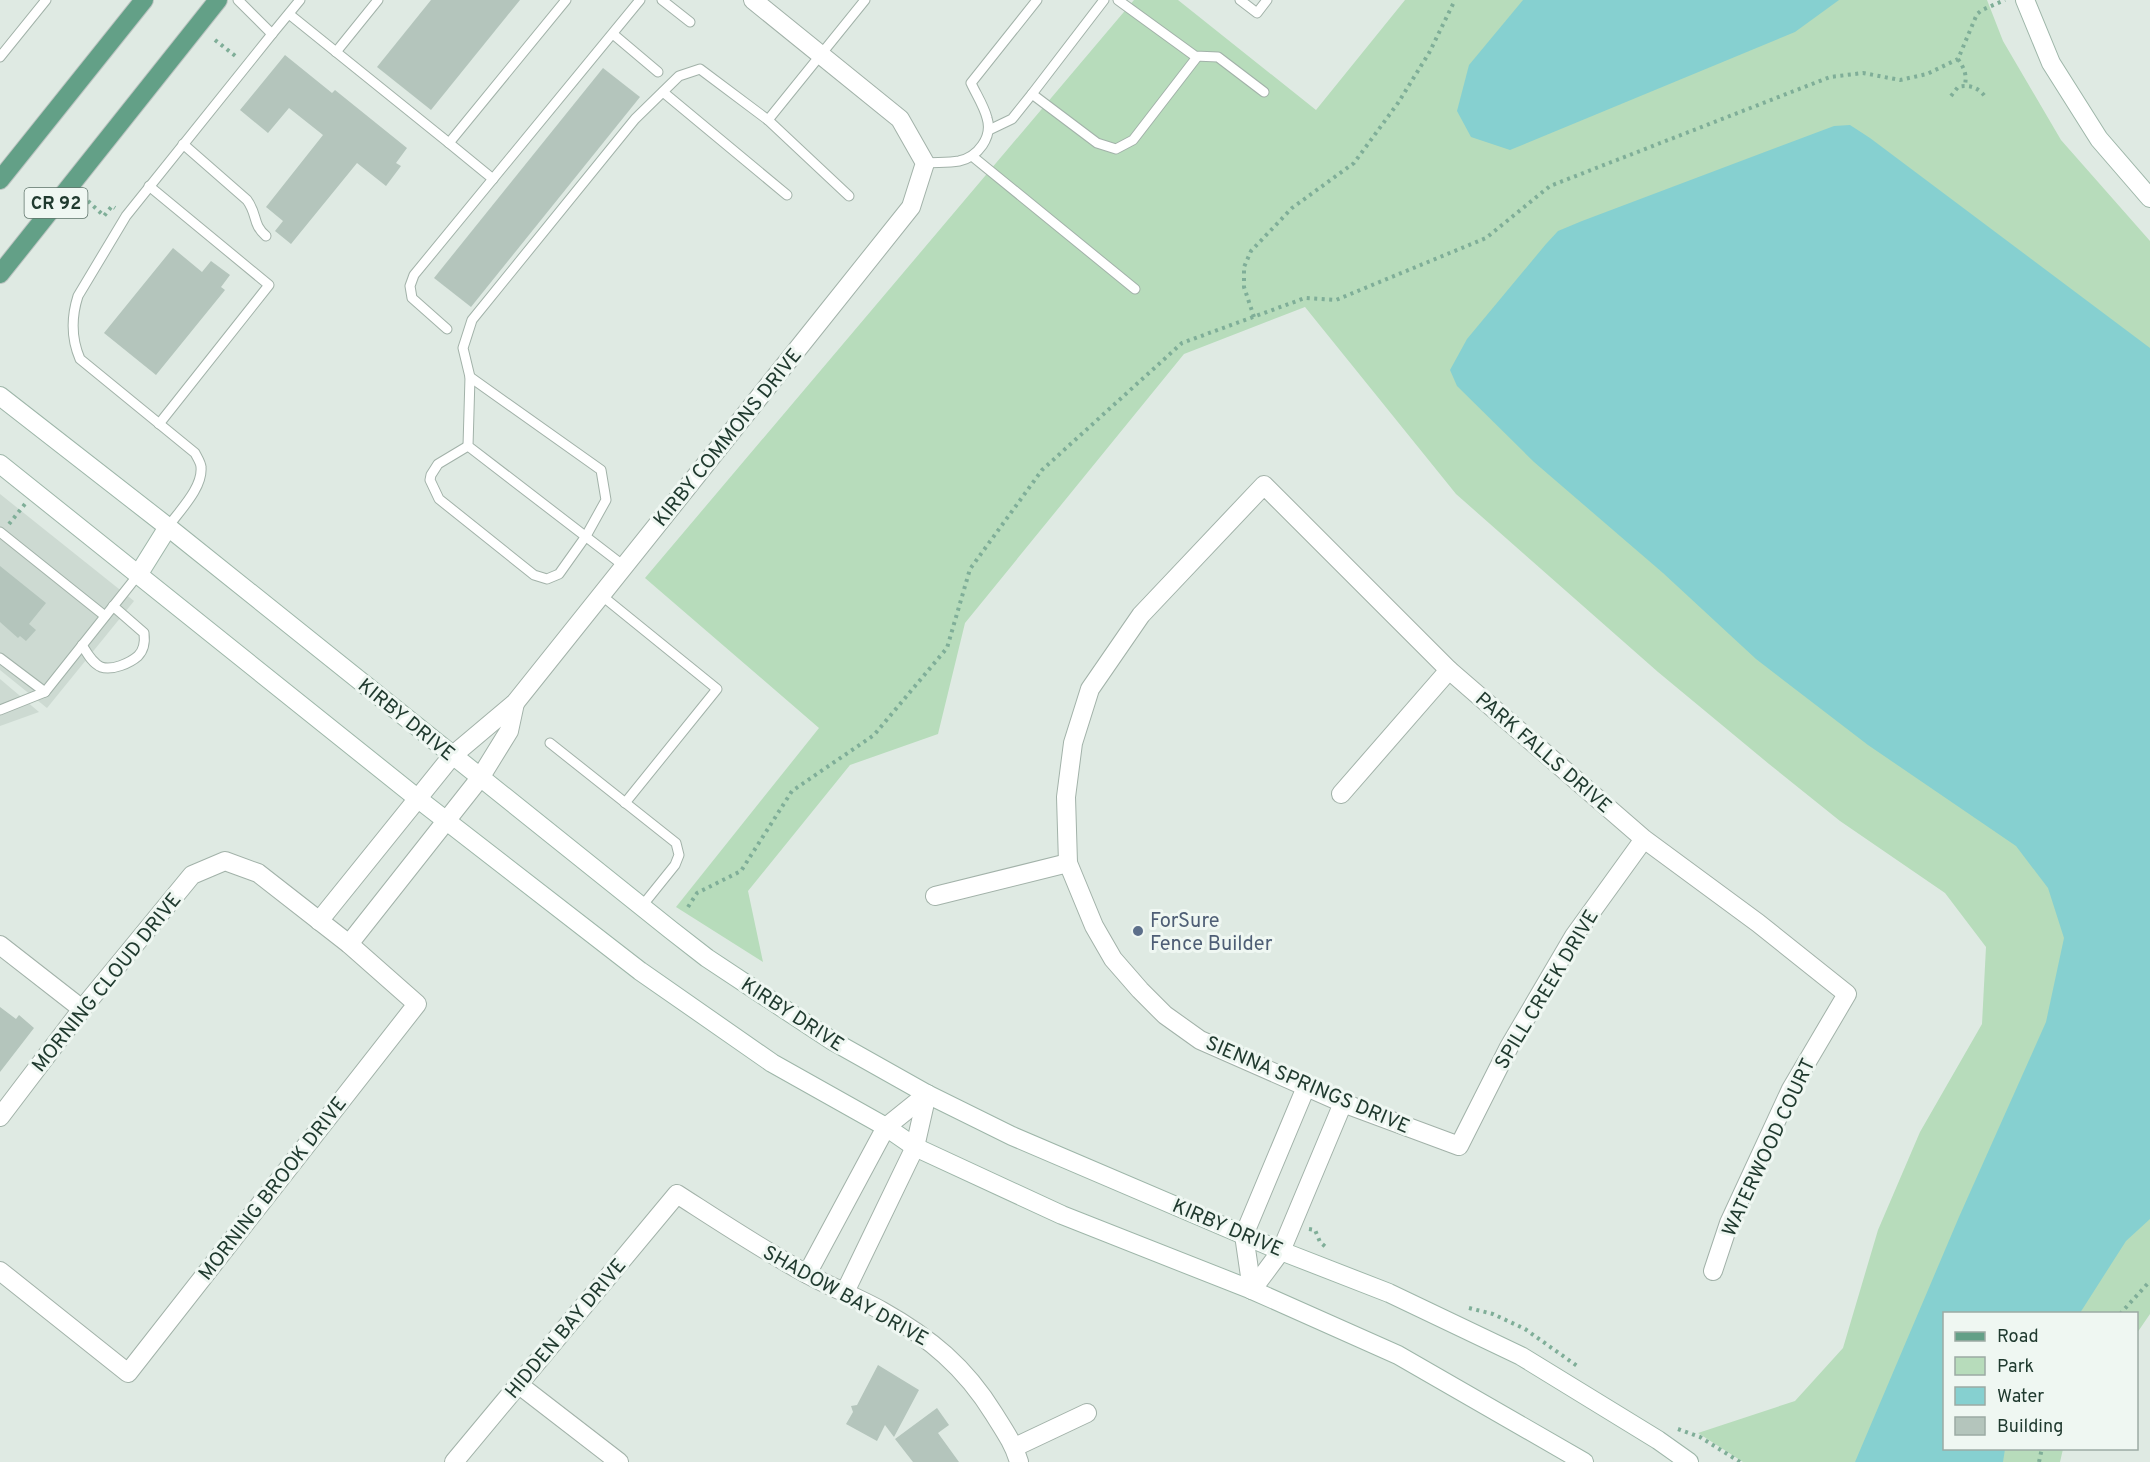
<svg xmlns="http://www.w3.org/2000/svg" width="2150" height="1462" font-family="Overpass,sans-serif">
<rect width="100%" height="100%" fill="#dfeae3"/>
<g fill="#cddad2">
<path d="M0,494L134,601L47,708L0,670Z"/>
<path d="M0,679L39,712L0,726Z"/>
</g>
<path fill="#b7dcbb" d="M1134,0H1178L1316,110L1405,0H1987L2003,41L2061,140L2150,241V1314L2137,1333L2136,1314H1944V1448L2063,1449L2060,1462H1743L1698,1433L1795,1401L1843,1348L1878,1230L1920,1132L1982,1024L1986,947L1945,893L1840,821L1769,764L1658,672L1456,494L1305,307L1184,354L965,623L938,734L850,765L748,891L763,962L676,907L819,728L645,578Z"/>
<g fill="#86d0d0">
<path d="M1523,0H1839L1795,32L1510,150L1471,137L1457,111L1469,65Z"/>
<path d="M1850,125L1870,138L2150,348V1219L2126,1241L2080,1313L1944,1314V1448L2005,1449L2003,1462H1855L1959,1217L2046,1022L2064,938L2048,888L2016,846L1868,745L1756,659L1663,573L1534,462L1457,386L1450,370L1467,339L1546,244L1558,231L1582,221L1834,126Z"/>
</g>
<g fill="#b4c5bc">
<path d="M431,0H520L431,110L377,67Z"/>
<path d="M285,55L332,93L335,90L407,148L396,163L401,166L386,186L357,163L291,244L275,231L283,221L266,207L323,135L289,108L268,133L240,110Z"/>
<path d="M603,68L640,97L471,307L434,278Z"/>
<path d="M173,248L202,272L211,261L230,275L221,287L225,290L156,375L104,333Z"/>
<path d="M0,566L46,603L29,624L36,630L26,641L20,636L18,638L0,622Z"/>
<path d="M0,1007L16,1019L19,1015L34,1028L0,1072Z"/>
<path d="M878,1365L919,1390L894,1437L885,1425L877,1441L846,1424L853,1412L851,1406L857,1405Z"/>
<path d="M937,1408L949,1425L938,1433L959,1462H913L895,1439Z"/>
</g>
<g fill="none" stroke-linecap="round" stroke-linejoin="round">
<defs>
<g id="lane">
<path d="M662,0L690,22"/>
<path d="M1118,0L1195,56L1218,57L1264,92"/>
<path d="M1240,0L1257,13L1267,0"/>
<path d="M289,14L449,143L566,0"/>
<path d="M272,34L300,0"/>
<path d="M613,34L658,72"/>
<path d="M336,52L378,0"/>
<path d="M0,57L46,0"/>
<path d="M663,92L787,195"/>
<path d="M1032,94L1104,0"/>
<path d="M768,120L849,196"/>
<path d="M989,130L1012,119L1032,94L1097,143L1116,149L1133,140L1197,57"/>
<path d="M449,143L493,179"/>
<path d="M183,144L247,200C258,215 252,224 266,236"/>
<path d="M972,156L1135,289"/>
<path d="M925,163C936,162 948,163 959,161C978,157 993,137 987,118C984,106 976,94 971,83L1037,0"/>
<path d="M149,186L269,285L159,424"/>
<path d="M447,329L412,298L410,286L414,275L640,0"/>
<path d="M468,446L438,464L431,475L430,480L439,499L534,575L547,579L559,574L586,536L606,500L601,470L470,377"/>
<path d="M168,527C179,511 203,488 201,467C201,463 197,457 195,453L80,359C71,338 71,318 78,296L126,216L272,34L238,0"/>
<path d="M0,532L105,616"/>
<path d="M624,566L468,446L470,377L463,348L472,320L635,119L679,76L700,69L768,120L865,0"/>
<path d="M601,595L717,689L625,803"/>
<path d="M82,645C87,653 92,663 101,667C112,671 130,663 138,656C144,650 145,641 144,633L113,606"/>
<path d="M0,658L45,692"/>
<path d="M0,710L45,692L138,575"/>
<path d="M550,743L676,843L679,855L675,865L642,906"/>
</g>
<g id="street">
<path d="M1341,794L1449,670"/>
<path d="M1644,839L1574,936L1509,1047L1459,1146L1343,1103L1250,1062L1200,1040L1165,1015L1140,990L1113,959L1094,926L1068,863L1066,797L1073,743L1090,689L1141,615L1264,485L1449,670L1644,839L1758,923L1847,994L1791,1089L1729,1223L1713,1271"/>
<path d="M935,896L1068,863"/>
<path d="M319,921L452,756L515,703L911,207L925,163L900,119L753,0"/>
<path d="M349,944L480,778L509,731L515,703"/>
<path d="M0,945L82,1009"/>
<path d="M0,1117L82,1009L192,875L225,861L258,873L349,944L417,1004L128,1373L0,1271"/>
<path d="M807,1274L886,1127L927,1094"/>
<path d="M1252,1290L1244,1235L1306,1087"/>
<path d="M1252,1290L1281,1251L1343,1103"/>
<path d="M845,1292L915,1147L927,1094"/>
<path d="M518,1384L619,1462"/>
<path d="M1015,1447L1087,1413"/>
<path d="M454,1462L677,1194C719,1221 761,1249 805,1273C830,1287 857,1297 882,1311C930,1338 965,1367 994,1414C1004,1430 1014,1444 1019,1462"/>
</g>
<g id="secondary">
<path d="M2025,0L2051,63L2099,139L2150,198"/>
<path d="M0,396L168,527L671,930L707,958L831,1040L927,1094L1012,1136L1281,1251L1389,1293L1521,1356L1658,1440L1689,1462"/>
<path d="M0,464L417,798L640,971L772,1063L886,1127L915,1147L1062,1215L1252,1290L1398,1355L1584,1462"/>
<path d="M138,575L168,527"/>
</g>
<g id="primary">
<path d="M0,180L144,0"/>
<path d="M0,274L218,0"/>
</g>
</defs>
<use href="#lane" stroke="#a2b2a9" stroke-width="11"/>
<use href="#street" stroke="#a2b2a9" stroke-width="20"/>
<use href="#secondary" stroke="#9eb6a9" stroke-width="20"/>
<use href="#primary" stroke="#bcc4c1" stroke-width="20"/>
<g stroke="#7fae98" stroke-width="4" stroke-dasharray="3 4.5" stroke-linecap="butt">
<path d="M215,40L238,58"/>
<path d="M1958,59C1964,68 1967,74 1965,85"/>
<path d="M1951,96L1958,87C1969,84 1980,88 1986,98"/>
<path d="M88,201L104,216L112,206L115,208"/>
<path d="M1254,317L1244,287V267L1251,251L1292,208L1354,163L1398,103L1429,53L1455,0"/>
<path d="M9,524L25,504"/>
<path d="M688,907L697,893L741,871L792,791L874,735L947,648L970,569L1042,470L1182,343L1305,298L1336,300L1486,238L1550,186L1830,77L1863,73L1900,80L1927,74L1958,59L1977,14L1982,10L2005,0"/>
<path d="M1309,1229L1315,1230L1320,1242L1327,1248"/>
<path d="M1469,1308L1493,1314L1525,1329L1580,1368"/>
<path d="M2120,1314L2150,1281"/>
<path d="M1678,1429L1700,1437L1740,1462"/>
<path d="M2039,1462L2042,1448"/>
</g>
<use href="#lane" stroke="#fff" stroke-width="9"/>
<use href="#street" stroke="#fff" stroke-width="18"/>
<use href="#secondary" stroke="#fff" stroke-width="18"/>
<use href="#primary" stroke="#63a087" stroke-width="18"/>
</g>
<circle fill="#5c6f8a" stroke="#eff7f2" stroke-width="2" cx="1138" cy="931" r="6"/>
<g text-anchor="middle" stroke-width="6" stroke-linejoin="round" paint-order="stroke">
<rect fill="#eff7f2" stroke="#5e736a" stroke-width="1.5" x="24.5" y="188" width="63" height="30" rx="4.5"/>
<g font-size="18" font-weight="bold" fill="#203a2f">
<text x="56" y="209">CR 92</text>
</g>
<g font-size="20" fill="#203a2f" stroke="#eff7f2">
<text transform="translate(727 437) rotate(-51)" y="7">KIRBY COMMONS DRIVE</text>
<text transform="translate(407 719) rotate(39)" y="7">KIRBY DRIVE</text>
<text transform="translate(1544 752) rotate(41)" y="7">PARK FALLS DRIVE</text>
<text transform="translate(106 982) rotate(-51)" y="7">MORNING CLOUD DRIVE</text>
<text transform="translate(1546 989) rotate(-59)" y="7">SPILL CREEK DRIVE</text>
<text transform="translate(793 1014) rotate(33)" y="7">KIRBY DRIVE</text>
<text transform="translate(1308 1084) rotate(23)" y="7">SIENNA SPRINGS DRIVE</text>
<text transform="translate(1768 1147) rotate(-65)" y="7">WATERWOOD COURT</text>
<text transform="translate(272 1188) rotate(-52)" y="7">MORNING BROOK DRIVE</text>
<text transform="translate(1228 1227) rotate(23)" y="7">KIRBY DRIVE</text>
<text transform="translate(846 1295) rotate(29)" y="7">SHADOW BAY DRIVE</text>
<text transform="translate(565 1328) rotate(-50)" y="7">HIDDEN BAY DRIVE</text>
</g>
<g font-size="20" fill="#4e5e75" stroke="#eff7f2" text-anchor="start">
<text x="1150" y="927">ForSure<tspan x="1150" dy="23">Fence Builder</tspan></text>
</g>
</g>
<rect x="1943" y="1312" width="195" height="138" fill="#eff7f2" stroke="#9caba4" stroke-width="1.5"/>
<rect x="1955" y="1332" width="30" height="9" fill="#63a087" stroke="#9caba4" stroke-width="1.5"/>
<text x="1997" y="1342" font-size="18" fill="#203a2f">Road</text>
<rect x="1955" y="1357" width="30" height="18" fill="#b7dcbb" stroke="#9caba4" stroke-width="1.5"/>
<text x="1997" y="1372" font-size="18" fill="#203a2f">Park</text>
<rect x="1955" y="1387" width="30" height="18" fill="#86d0d0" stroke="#9caba4" stroke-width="1.5"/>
<text x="1997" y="1402" font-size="18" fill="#203a2f">Water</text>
<rect x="1955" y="1417" width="30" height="18" fill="#b4c5bc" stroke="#9caba4" stroke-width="1.5"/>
<text x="1997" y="1432" font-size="18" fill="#203a2f">Building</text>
</svg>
